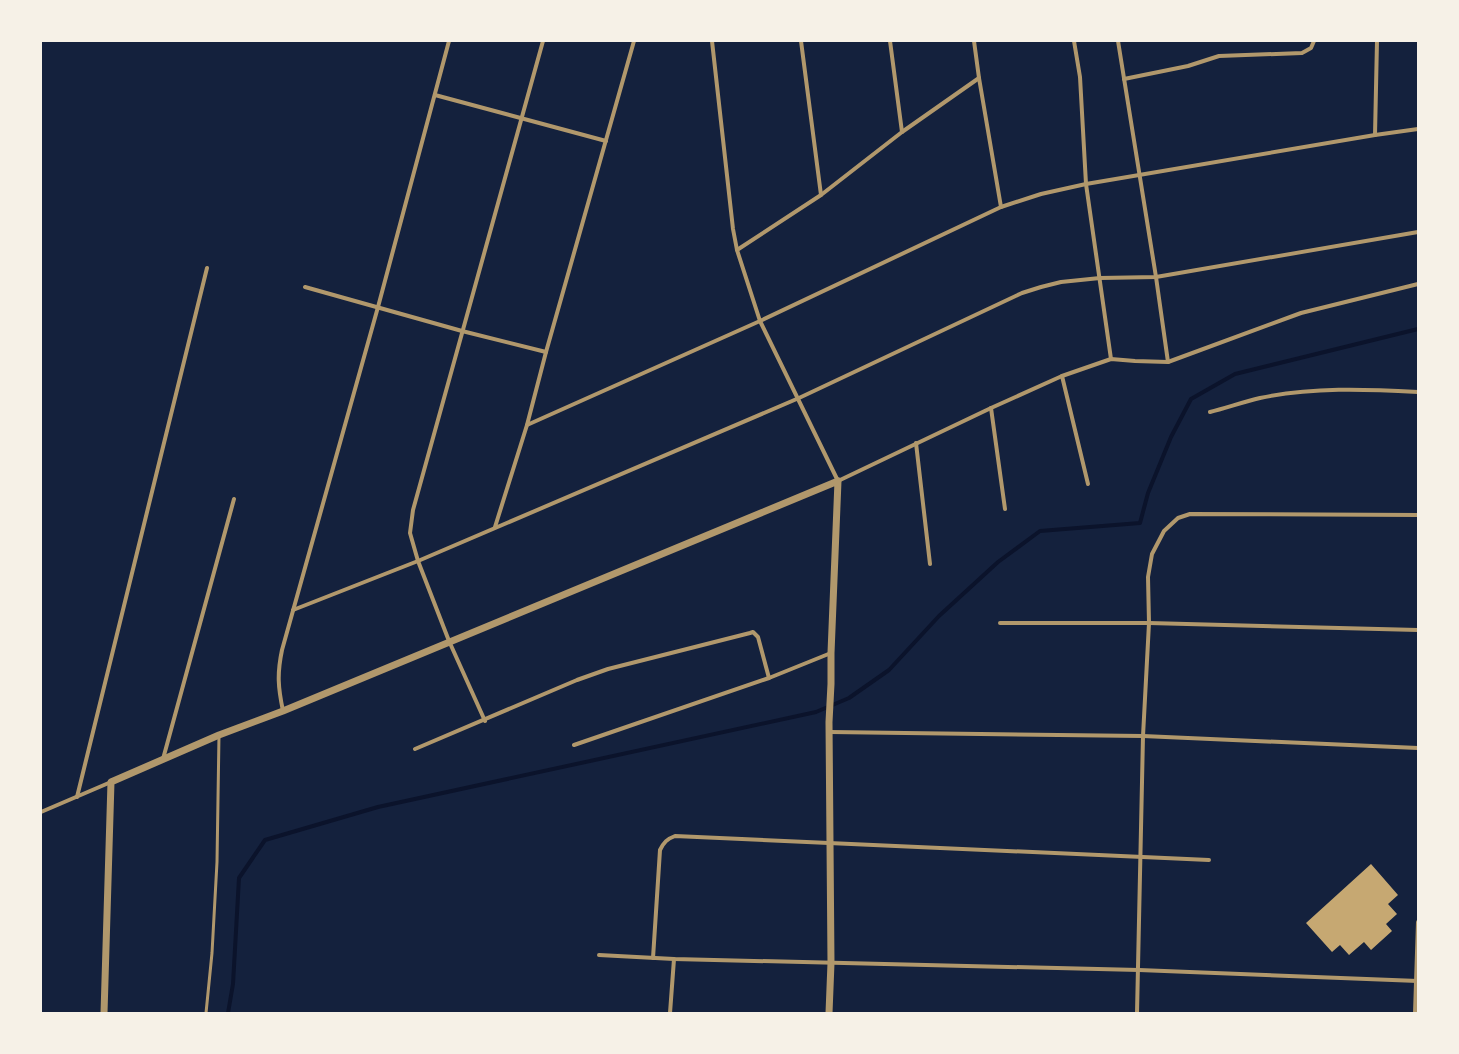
<svg xmlns="http://www.w3.org/2000/svg" width="1459" height="1054" font-family="'Fira Sans',sans-serif">
<rect width="100%" height="100%" fill="#14213d"/>
<g fill="none" stroke-linecap="round" stroke-linejoin="round">
<path stroke="#0b132b" stroke-width="4" d="M228,1013L233,984L239,878L265,840L378,807L816,712L849,698L889,670L939,616L998,562L1040,531L1140,523L1148,493L1171,437L1191,399L1235,374L1418,329"/>
</g>
<path fill="#c6a872" d="M1371,864L1398,895L1388,904L1397,914L1386,924L1392,931L1371,950L1364,942L1349,955L1340,945L1332,952L1306,923Z"/>
<g fill="none" stroke-linecap="round" stroke-linejoin="round">
<path stroke="#b1986c" stroke-width="3" d="M206,1013L212,953L217,862L219,735"/>
<g stroke="#b1986c" stroke-width="4">
<path d="M712,41L733,229L737,250L760,321L838,481L991,408L1062,376L1111,359L1135,361L1168,362L1301,313L1418,284"/>
<path d="M801,41L821,195"/>
<path d="M890,41L902,132"/>
<path d="M974,41L979,78L1001,207"/>
<path d="M1074,41L1080,77L1086,184L1111,359"/>
<path d="M1118,41L1156,277L1168,362"/>
<path d="M1124,79L1188,66L1219,56L1302,53L1311,48L1314,41"/>
<path d="M435,95L606,141"/>
<path d="M1375,135L1377,41"/>
<path d="M737,250L821,195L902,132L979,78"/>
<path d="M305,287L462,331L546,352"/>
<path d="M1062,376L1088,484"/>
<path d="M991,408L1005,509"/>
<path d="M1210,412C1226,408 1243,402 1260,398C1312,387 1365,389 1418,392"/>
<path d="M527,425L760,321L1001,207L1041,194L1086,184L1375,135L1418,129"/>
<path d="M916,443L930,564"/>
<path d="M495,527L527,425L546,352L634,41"/>
<path d="M293,610L418,561L799,398L1022,293L1041,287L1061,282L1100,278L1156,277L1418,232"/>
<path d="M1000,623H1149L1418,630"/>
<path d="M283,711C278,687 277,674 282,650L378,307L449,41"/>
<path d="M485,721L449,641L418,561L410,533L413,510L543,41"/>
<path d="M830,732L1143,736L1418,748"/>
<path d="M574,745L769,678L831,653"/>
<path d="M415,749L577,680L608,669L750,633L753,632L758,637L769,678"/>
<path d="M163,759L234,499"/>
<path d="M77,797L207,268"/>
<path d="M41,812L111,782"/>
<path d="M599,955L674,959L1139,970L1418,981"/>
<path d="M653,958L660,850C664,842 667,839 675,836L1209,860"/>
<path d="M670,1013L674,959"/>
<path d="M1137,1013L1143,736L1149,623L1148,577L1152,554L1164,531L1178,518L1190,514L1418,515"/>
<path d="M1415,1013L1418,922"/>
</g>
<path stroke="#b1986c" stroke-width="7" d="M104,1013L111,782L219,735L283,711L838,481L831,653V684L829,722L831,963L829,1013"/>
</g>
<rect width="1459" height="1054" fill="none" stroke="#f6f1e7" stroke-width="84"/>
</svg>
